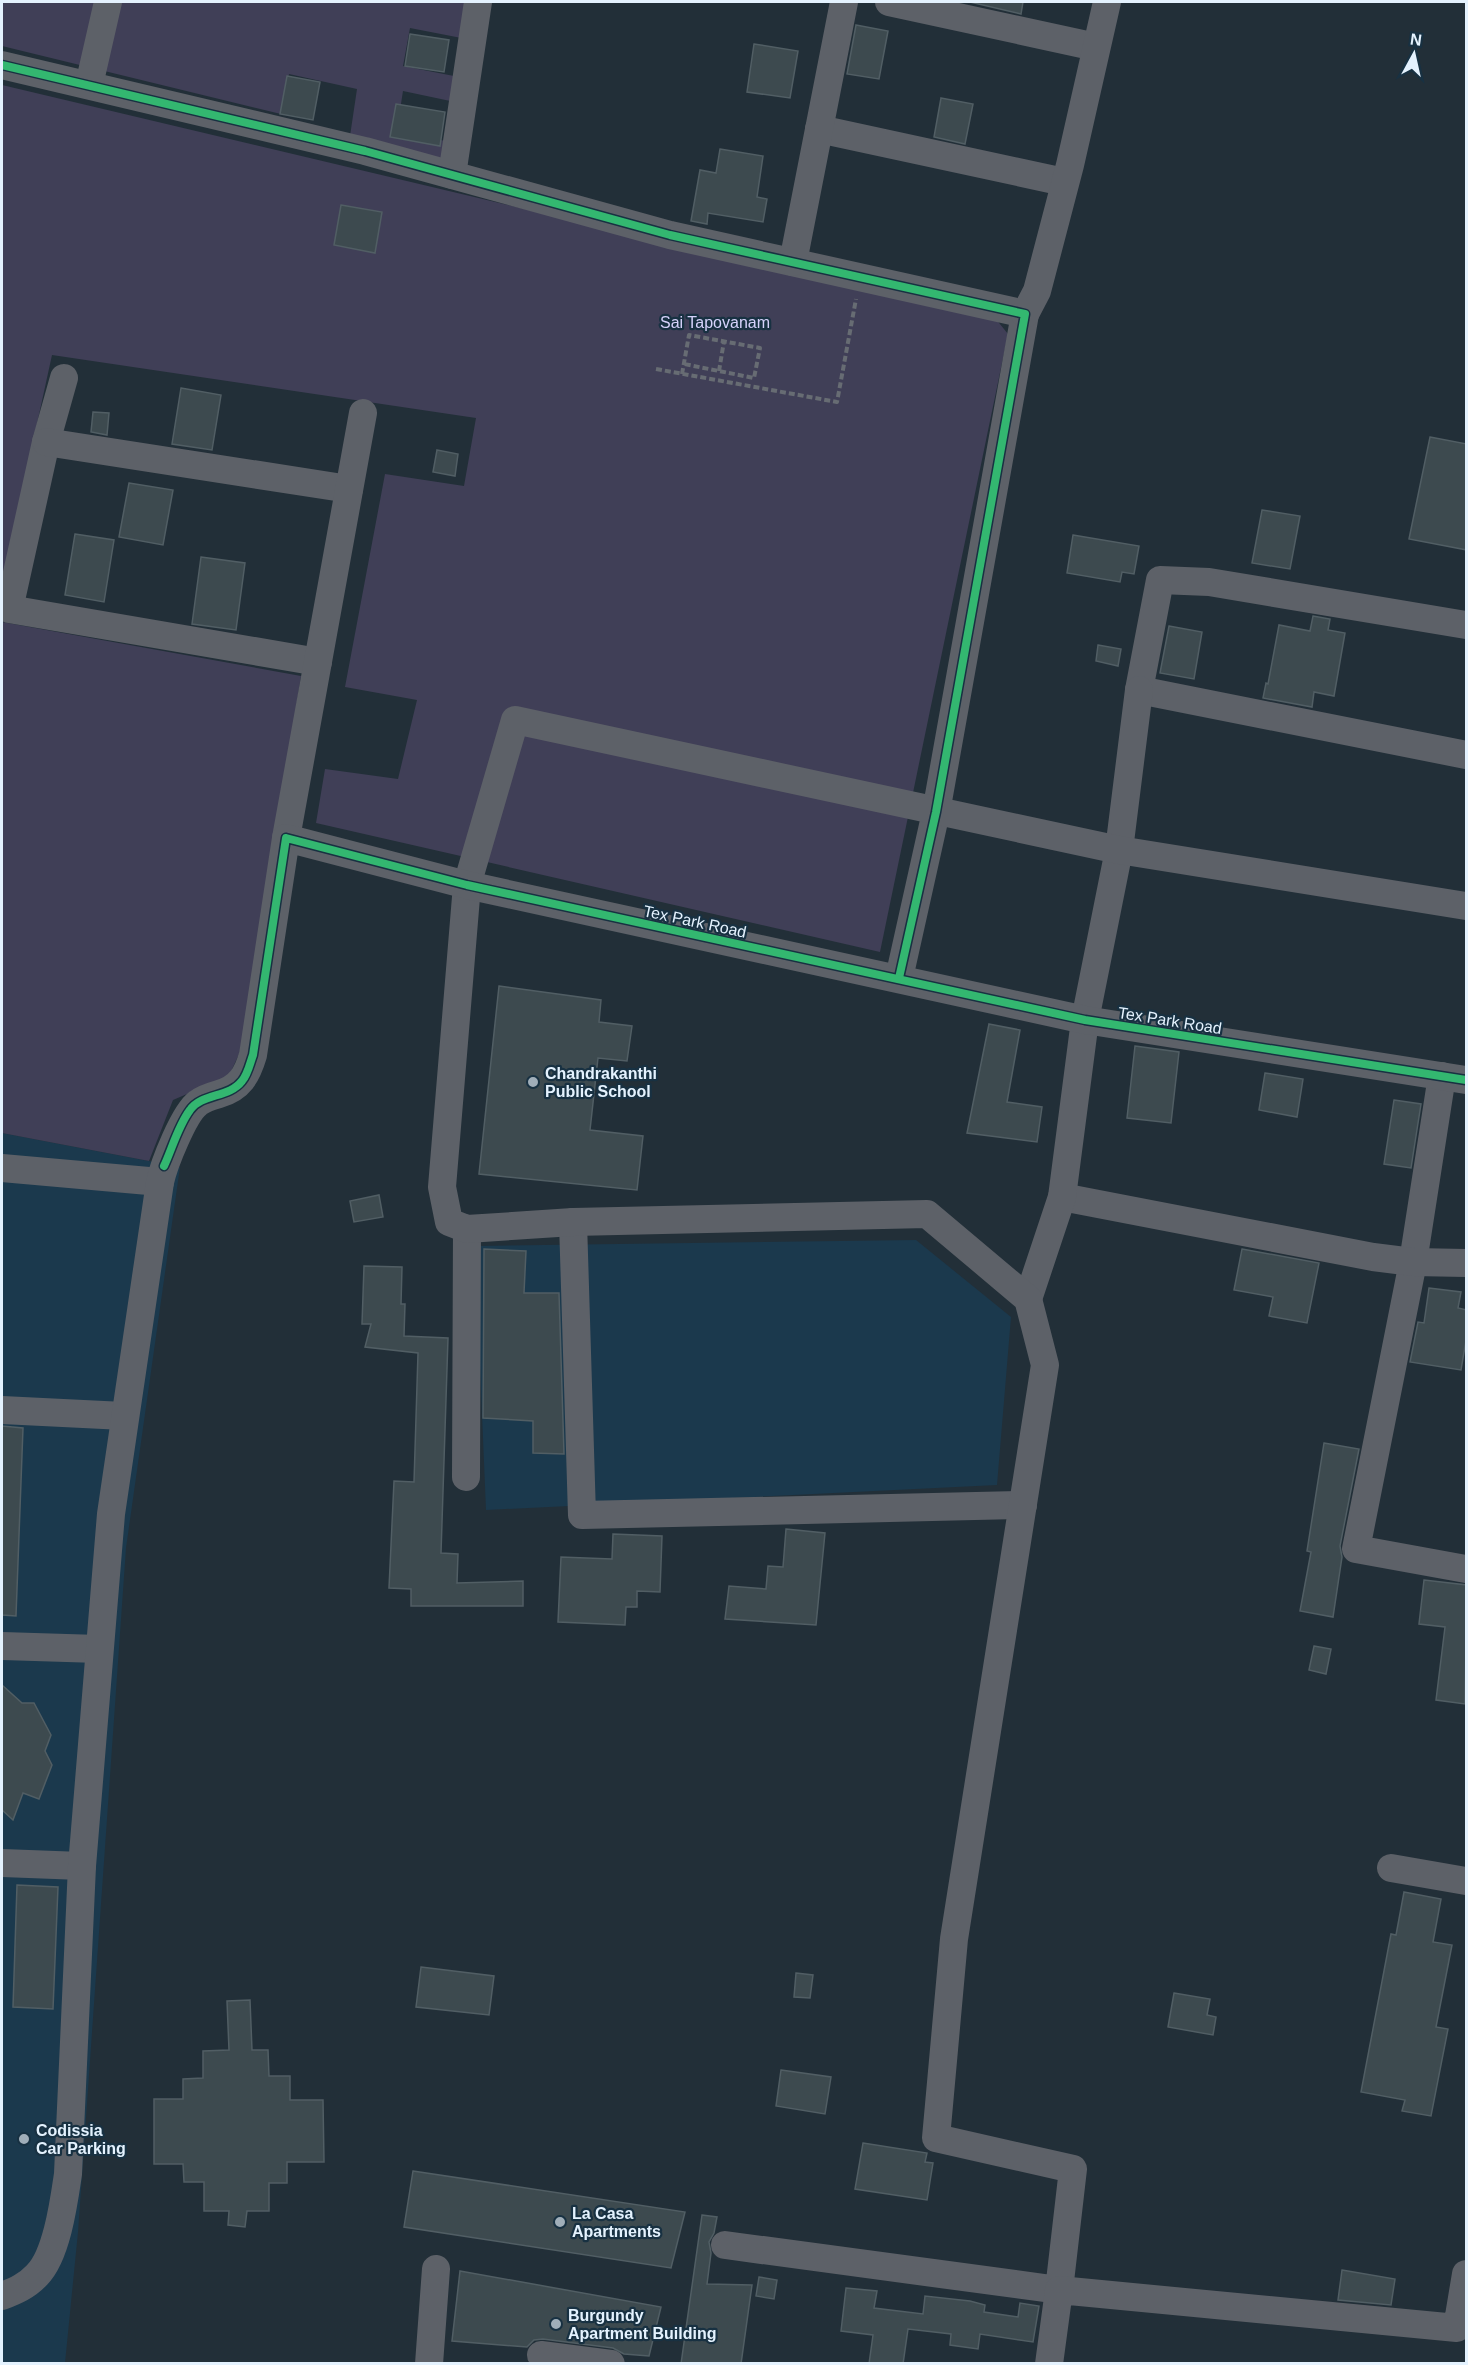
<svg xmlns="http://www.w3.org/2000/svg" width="1468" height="2365" font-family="Helvetica,sans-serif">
<rect width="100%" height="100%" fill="#222f38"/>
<g fill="#1b394d">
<path d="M2,1133L180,1167L126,1548L78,2232L65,2363H2Z"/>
<path d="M916,1240L1011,1317L997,1485L486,1510L475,1246Z"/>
</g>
<g fill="#403f57">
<path d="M2,2H489L482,42L410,28L403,66L459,77L455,102L403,91L397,129L449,142L447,161L350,136L357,89L289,74L281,114L2,46Z"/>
<path d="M2,85L660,241L991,313L1008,334L880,952L316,823L325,769L398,779L417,700L345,687L385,474L464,486L476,418L52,355L2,584Z"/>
<path d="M2,622L301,676L244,1043L229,1076L173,1100L149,1161L2,1133Z"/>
</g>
<g fill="#3d4a4f" stroke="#515e64" stroke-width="1.5">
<path d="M970,2H1023L1021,14Z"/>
<path d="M856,25L888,31L879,79L847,74Z"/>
<path d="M410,34L449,40L444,72L405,66Z"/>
<path d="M754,44L798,51L790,98L747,92Z"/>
<path d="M287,76L320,82L313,120L280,114Z"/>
<path d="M941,98L973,104L965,144L934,137Z"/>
<path d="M396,104L445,112L440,146L390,137Z"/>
<path d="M720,149L763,156L757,197L767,199L763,222L708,213L707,224L691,221L700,170L716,173Z"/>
<path d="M341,205L382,212L375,253L334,245Z"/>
<path d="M181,388L221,395L212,450L172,444Z"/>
<path d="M93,412L109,413L107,435L91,432Z"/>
<path d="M1430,437L1467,444V550L1409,539Z"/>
<path d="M437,450L458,454L455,476L433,472Z"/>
<path d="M129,483L173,490L163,545L119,537Z"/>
<path d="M1262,510L1300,516L1290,569L1252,563Z"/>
<path d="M75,534L114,540L104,602L65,595Z"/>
<path d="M1073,535L1139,546L1134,574L1122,572L1120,582L1067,573Z"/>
<path d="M201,557L245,563L236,630L192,624Z"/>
<path d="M1313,616L1330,619L1328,630L1345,633L1334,696L1314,692L1312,707L1263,698L1266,683L1268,684L1279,625L1310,631Z"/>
<path d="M1169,626L1202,632L1194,679L1160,673Z"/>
<path d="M1098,645L1121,649L1118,666L1096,661Z"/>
<path d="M499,986L601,1000L599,1022L632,1026L627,1061L598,1058L590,1130L643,1136L637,1190L479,1174Z"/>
<path d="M989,1024L1020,1030L1007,1102L1042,1107L1037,1142L967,1133Z"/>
<path d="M1135,1046L1179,1052L1171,1123L1127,1118Z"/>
<path d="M1265,1073L1303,1079L1297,1117L1259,1110Z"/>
<path d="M1394,1100L1421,1104L1411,1168L1384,1164Z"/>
<path d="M379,1195L383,1217L354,1222L350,1201Z"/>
<path d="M484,1249L526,1251L524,1293H559L564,1454L533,1453V1421L483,1418Z"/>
<path d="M1242,1249L1319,1263L1307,1323L1269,1316L1273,1297L1234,1290Z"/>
<path d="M364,1266L402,1267L401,1304H405L404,1336L448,1338L441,1553L458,1554L457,1583L523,1581V1606H411V1589L389,1588L394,1481L414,1482L418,1353L365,1347L371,1324H362Z"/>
<path d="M1429,1288L1461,1292L1458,1308L1467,1310V1335L1461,1370L1410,1362L1418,1322L1424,1323Z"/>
<path d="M2,1426L23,1428L16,1616L2,1615Z"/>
<path d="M1324,1443L1359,1449L1340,1546L1342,1557L1333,1617L1300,1611L1311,1552L1307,1551Z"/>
<path d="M786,1529L825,1533L816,1625L725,1619L729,1586L766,1589L768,1566L783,1567Z"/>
<path d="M613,1534L662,1536L660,1592L637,1591V1607H626L625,1625L558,1622L561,1557L612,1559Z"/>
<path d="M1424,1580L1467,1585L1465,1704L1436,1700L1445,1627L1419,1624Z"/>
<path d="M1314,1646L1331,1649L1326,1674L1309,1670Z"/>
<path d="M2,1685L22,1703H34L51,1735L45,1751L52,1765L39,1799L23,1793L13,1820L2,1810Z"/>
<path d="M17,1885L58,1887L53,2009L13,2007Z"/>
<path d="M1404,1892L1441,1899L1433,1942L1452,1945L1436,2027L1448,2029L1431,2116L1402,2111L1405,2100L1361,2092L1391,1934L1396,1935Z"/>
<path d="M421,1967L494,1976L489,2015L416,2007Z"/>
<path d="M796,1973L813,1975L810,1998L794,1997Z"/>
<path d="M1174,1993L1210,1999L1207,2015L1216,2017L1213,2035L1168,2027Z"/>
<path d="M250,2000L252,2050H268L269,2076H290V2100H323L324,2162H287V2183H269V2211H247L245,2227L228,2225L229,2211H204V2182H184L183,2164H154V2099H183V2079L203,2078V2051L229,2050L227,2001Z"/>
<path d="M781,2070L831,2077L825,2114L776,2106Z"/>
<path d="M863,2143L927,2153L925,2162L933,2163L927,2200L855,2189Z"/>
<path d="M413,2171L685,2212L671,2268L404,2227Z"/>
<path d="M702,2215L717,2217L714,2233L709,2242L711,2253L707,2284L752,2285L741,2364H681Z"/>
<path d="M1342,2270L1395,2279L1391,2305L1338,2300Z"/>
<path d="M460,2271L661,2307L649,2356L624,2354L613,2348L543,2339L534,2340L527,2347L452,2341Z"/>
<path d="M759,2277L777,2280L774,2299L756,2296Z"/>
<path d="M846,2288L877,2291L874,2308L923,2314L925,2296L970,2301L985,2305L984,2312L1018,2317L1020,2303L1039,2306L1033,2342L980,2334L978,2349L950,2345L951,2334L908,2329L903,2364H869L873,2335L841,2331Z"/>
</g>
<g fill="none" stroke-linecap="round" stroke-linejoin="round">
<g stroke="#676c73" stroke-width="4" stroke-dasharray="6 3" stroke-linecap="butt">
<path d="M656,369L837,402L856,299"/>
<path d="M719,371L724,341"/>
<path d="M682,374L689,335L760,348L754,378L684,364"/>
</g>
<g stroke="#5d6168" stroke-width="28">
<path d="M889,2L1096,47"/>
<path d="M2,65L365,151L670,235L1025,314L936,812L899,978"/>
<path d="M89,85L108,2"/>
<path d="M819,129L1064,182"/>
<path d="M452,175L478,2"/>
<path d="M793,262L844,2"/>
<path d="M1025,314L1037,291L1070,165L1107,2"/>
<path d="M64,378L46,442L9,609L318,662"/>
<path d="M46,442L349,489"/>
<path d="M1466,625L1209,582L1160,580L1139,690L1466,755"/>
<path d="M286,838L363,413"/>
<path d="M1442,1076L1413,1262L1356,1549L1466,1569"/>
<path d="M2,1168L160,1182"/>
<path d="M1062,1197L1373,1257L1413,1262L1466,1263"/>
<path d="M573,1222L582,1515L1023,1505"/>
<path d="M1028,1299L1062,1197L1085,1020L1119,850L1139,690"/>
<path d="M2,1410L124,1416"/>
<path d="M466,1477L467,1229"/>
<path d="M2,1646L99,1649"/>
<path d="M2,1863L82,1866"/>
<path d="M1391,1868L1466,1881"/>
<path d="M725,2245L1059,2290L1073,2169L936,2138L954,1939L1045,1365L1028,1299L927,1214L573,1222L467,1229L449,1222L442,1187L467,885L515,720L1119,850L1466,906"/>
<path d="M2,2296C15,2291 27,2286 37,2275C57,2255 64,2201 68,2174L82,1866L111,1514L160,1182C164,1164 184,1113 198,1103C204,1098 212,1096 219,1094C240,1088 247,1075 253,1055L286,838L467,885L1085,1020L1466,1080"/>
<path d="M541,2355L611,2364"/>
<path d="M429,2364L436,2269"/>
<path d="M1049,2364L1059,2290L1457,2328L1466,2274"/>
</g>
<defs>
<g id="cycleway">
<path d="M2,65L365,151L670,235L1025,314L936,812L899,978"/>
<path d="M164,1166C172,1149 178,1126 190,1110C202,1093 229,1098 242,1081C248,1074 250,1063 253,1055L286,838L467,885L1085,1020L1466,1080"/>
</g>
</defs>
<use href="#cycleway" stroke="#183142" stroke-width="11"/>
<use href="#cycleway" stroke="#33b770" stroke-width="8"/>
</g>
<g fill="#a0aeb9" stroke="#183142" stroke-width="2">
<circle cx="533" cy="1082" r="6"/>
<circle cx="24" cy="2139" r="6"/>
<circle cx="560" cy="2222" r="6"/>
<circle cx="556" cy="2324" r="6"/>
</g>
<g text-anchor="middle" stroke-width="4.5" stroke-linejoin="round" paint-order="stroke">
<g font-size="16" fill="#d6d2fb" stroke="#183142">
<text x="715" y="328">Sai Tapovanam</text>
</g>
<g font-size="16" fill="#e4f2fe" stroke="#183142">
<text transform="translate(695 921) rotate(12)" y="6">Tex Park Road</text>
<text transform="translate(1170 1020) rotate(9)" y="6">Tex Park Road</text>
</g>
<g font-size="16" font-weight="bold" fill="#e4f2fe" stroke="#183142" text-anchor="start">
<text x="545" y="1079">Chandrakanthi<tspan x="545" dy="18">Public School</tspan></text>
<text x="36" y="2136">Codissia<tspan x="36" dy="18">Car Parking</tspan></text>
<text x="572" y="2219">La Casa<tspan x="572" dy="18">Apartments</tspan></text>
<text x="568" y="2321">Burgundy<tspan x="568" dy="18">Apartment Building</tspan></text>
</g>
</g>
<rect width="1468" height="2365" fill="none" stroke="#e4f2fe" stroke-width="6"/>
<g transform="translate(1414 54) rotate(8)" stroke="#183142" stroke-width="4.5" paint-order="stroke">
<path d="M0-4.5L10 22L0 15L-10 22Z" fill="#e4f2fe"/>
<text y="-9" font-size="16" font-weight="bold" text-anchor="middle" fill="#e4f2fe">N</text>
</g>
</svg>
